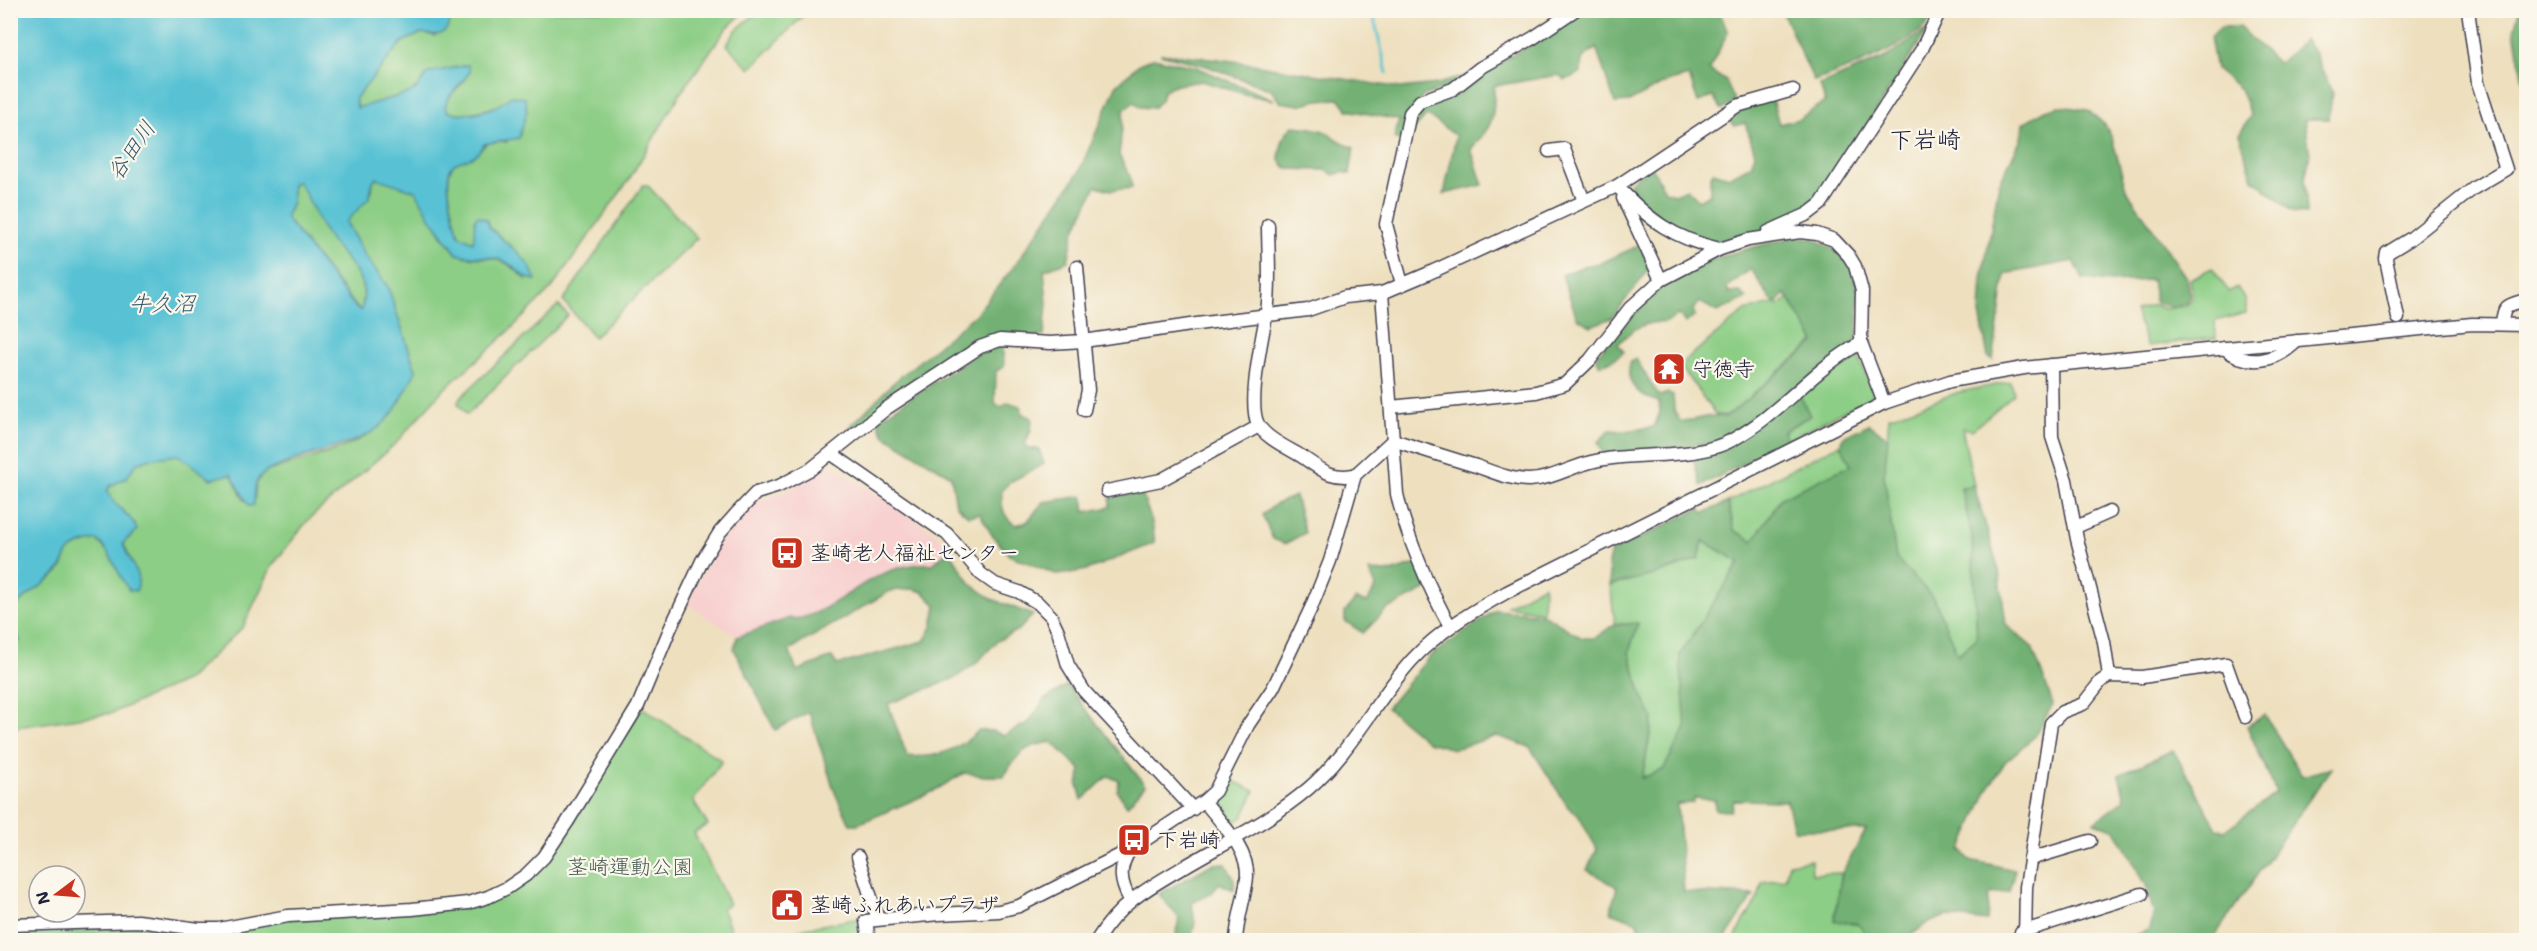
<svg xmlns="http://www.w3.org/2000/svg" width="2537" height="951" font-family="'Shantell Sans','Klee One',sans-serif">
<rect width="100%" height="100%" fill="#fbf7ec"/>
<filter id="ink" filterUnits="userSpaceOnUse"><feTurbulence type="fractalNoise" baseFrequency=".0167" numOctaves="2"/><feDisplacementMap in="SourceGraphic" scale="12" xChannelSelector="R" yChannelSelector="G"/><feConvolveMatrix kernelMatrix="1 2 1 2 8 2 1 2 1" color-interpolation-filters="sRGB"/></filter>
<filter id="wash" filterUnits="userSpaceOnUse"><feTurbulence type="fractalNoise" baseFrequency=".008" numOctaves="4" result="noise"/><feDisplacementMap in="SourceGraphic" scale="24" xChannelSelector="R" yChannelSelector="G"/><feGaussianBlur stdDeviation="1.35" result="paint"/><feColorMatrix in="noise" values="0 0 0 0 0 0 0 0 0 0 0 0 0 0 0 0 0 1.4 0 .05"/><feComposite in="paint" operator="in"/></filter>
<g filter="url(#wash)">
<rect width="100%" height="100%" fill="#eee0bf"/>
<path fill="#f7d0cf" d="M832,465L936,534L948,548L933,564L915,563L894,569L864,583L813,615L798,620L792,617L737,637L687,604L716,546L752,503L791,489Z"/>
<g fill="#8dce86" stroke="#587860" stroke-width="1.5">
<path d="M452,11H745L726,29L680,94L628,181L552,288L505,335L441,392L396,443L308,520L272,566L243,627L187,680L112,713L11,728V646L19,641L11,613C25,592 44,588 60,570C65,564 64,555 71,550C79,544 88,542 97,540L108,552L129,590L133,565L123,543L134,534L135,524L111,501L107,491L110,486L126,478L136,464L147,458L178,455L211,479L231,474L244,500L255,497C255,485 257,479 267,471C308,458 361,449 390,416C401,404 408,385 416,371L388,287L365,256L346,222L372,191L373,181L376,177L416,191C432,211 438,241 462,255C470,259 482,257 490,258C506,260 515,269 526,279L518,253L490,228L486,219L474,220L476,233L473,243L459,235C455,221 441,175 454,164C460,159 470,159 475,154C489,143 486,139 507,142L502,105C484,110 466,116 448,112L445,106L450,96L464,81L468,65L429,73L418,87L409,93L357,109L355,99L402,42L422,33L435,36Z"/>
<path d="M759,11H808L750,69L727,45L736,30Z"/>
<path d="M299,182C309,197 314,213 323,229C337,255 374,275 361,310L358,309L288,221L286,216L292,203V183Z"/>
<path d="M643,185H647L697,238L594,337L563,301Z"/>
<path d="M2212,268L2229,292L2237,287L2246,301V313L2215,321L2216,338L2147,346L2135,311L2155,304L2163,309L2186,306L2193,297L2190,279Z"/>
<path d="M1789,298L1815,341L1726,417L1715,414L1681,367L1685,363L1684,361L1745,311L1776,303L1778,306Z"/>
<path d="M558,305L568,315L467,415L458,403L459,399Z"/>
<path d="M1853,354L1858,356L1873,393L1872,397L1787,440L1783,431L1810,416L1800,396L1845,357Z"/>
<path d="M2011,382L2014,394L1972,430L1962,428L1974,486L1961,488L1972,536L1977,638L1957,655L1934,599L1896,558L1884,475L1889,417L1959,392Z"/>
<path d="M1840,444L1852,465L1781,498L1753,542L1734,531L1728,502Z"/>
<path d="M1703,541L1740,562L1680,655L1686,728L1663,770L1642,778L1653,718L1642,696L1629,652L1638,624H1615L1610,585L1657,574Z"/>
<path d="M1544,585L1543,612L1507,606Z"/>
<path d="M643,708L722,761L693,801L708,825L694,833L729,904L722,908L735,940H176L181,931L292,918L467,907L524,881Z"/>
<path d="M1231,780L1255,791L1243,816L1233,824H1230L1221,803Z"/>
<path d="M1811,860L1812,874L1842,873L1834,920L1859,924L1870,940H1735C1741,916 1758,911 1762,882L1785,879L1789,863Z"/>
<path d="M860,918L865,940H768L805,928Z"/>
</g>
<g fill="#72b173" stroke="#4a6a57" stroke-width="1.5" fill-rule="evenodd">
<path d="M1584,11H1719L1728,32L1709,70L1726,81L1735,102L1722,110L1713,97L1698,102L1689,76L1666,82L1629,102L1615,103L1596,48L1582,59L1581,73L1565,80L1559,75L1494,86C1494,121 1494,123 1471,149L1483,185L1444,194L1456,136L1427,115L1411,133L1413,115L1418,108L1536,42Z"/>
<path d="M1782,11H1936C1923,42 1846,70 1814,81Z"/>
<path d="M2519,11H2526V87L2522,76L2514,31Z"/>
<path d="M2221,27H2239L2279,64L2304,40L2314,52L2332,92L2329,119H2305L2310,155L2305,179L2307,214L2294,213L2253,179L2239,134L2251,116L2240,89L2216,69L2210,37Z"/>
<path d="M1928,29L1819,200C1788,225 1720,256 1681,234C1664,224 1648,210 1632,198L1629,183L1651,166L1665,191L1674,194L1687,189L1698,200L1710,194V178L1713,172L1729,177L1751,165L1755,153L1745,123L1734,126L1727,118L1739,109L1772,100L1779,124L1799,119L1825,102L1820,85L1886,57Z"/>
<path d="M1160,54H1170L1227,60L1400,88L1438,84L1466,76L1453,86L1423,96L1401,141L1394,138L1399,120L1348,110L1340,99L1317,100L1299,105L1280,102L1271,90L1204,65Z"/>
<path d="M1153,58L1196,67L1274,100L1248,95L1201,81L1171,86L1163,92L1161,100L1153,108L1140,107L1134,102L1124,110L1119,155L1130,176L1132,188L1111,190L1096,186L1074,232L1068,261L1044,270L1047,303L1044,336L989,337L924,378L850,433L848,429L893,383L976,314L1015,265L1079,172L1116,86L1139,64Z"/>
<path d="M2059,106L2088,110L2105,125L2112,138L2126,189L2187,279L2190,295L2186,303C2174,307 2166,308 2155,301L2152,280L2110,282L2083,279L2074,261L2005,274L1993,360L1988,357L1980,313L1982,279L1999,184L2021,139L2023,123L2046,110Z"/>
<path d="M1293,126C1304,127 1317,127 1328,133C1338,139 1340,143 1354,148L1350,174L1342,172L1334,175L1325,170L1287,169L1279,159C1281,147 1282,134 1293,126Z"/>
<path d="M1794,237L1813,238L1841,254L1850,266L1859,294L1857,341L1748,427L1711,443L1603,454L1598,442L1610,430L1624,431L1654,427L1660,412L1659,402C1639,396 1624,385 1630,362L1636,359L1659,396L1668,393L1673,395L1674,409L1680,421C1697,421 1710,413 1726,417L1815,342L1786,294L1776,303L1770,299L1751,269L1727,287L1729,293L1740,292L1747,298L1717,312L1700,302L1693,309L1695,316L1685,323L1679,314C1660,329 1665,319 1647,324C1636,327 1625,336 1618,344L1624,352L1609,362L1600,365L1596,357C1616,332 1635,306 1661,286C1694,259 1753,248 1794,237Z"/>
<path d="M1640,245L1650,268L1612,318L1591,326L1577,318L1562,275L1584,266L1601,263Z"/>
<path d="M1003,345L1004,367L996,371L995,403L1001,407L1008,402L1020,406L1023,414L1032,418L1031,430L1025,444L1029,449H1039L1044,464L1010,482L1002,490C1001,505 1002,517 1016,525L1027,522L1043,502L1083,496L1085,512L1110,507V498L1141,491L1152,522L1155,543L1087,570L1058,575L1009,555L992,535L980,514L968,516L956,505L951,476L885,436L879,425V419L986,348Z"/>
<path d="M1800,396L1810,416L1783,431L1787,440L1701,486L1694,462L1695,454Z"/>
<path d="M1869,424L1888,438L1884,475L1896,558L1934,599L1958,655L1977,638L1972,536L1961,487L1974,486L1999,571L2006,625L2032,647L2053,704L2035,736L2005,762L1988,789L1961,850L1970,860L2015,870L2009,892L1989,894L1987,921L1946,916L1926,924L1905,940H1870L1859,924L1834,921L1842,873L1866,830H1794L1787,801L1734,800L1731,811L1715,810V800L1695,798L1693,803L1677,804L1684,892L1754,895L1724,940H1637L1638,922L1610,912L1617,887L1587,870L1597,849L1578,815L1568,807L1530,747L1497,736L1454,749L1428,742L1387,708L1429,657L1496,610L1543,614L1582,638H1595L1613,625L1638,623L1629,652L1642,696L1653,718L1642,778L1663,770L1686,728L1680,655L1740,562L1703,541L1699,559L1657,574L1610,585L1608,563L1611,552L1700,508L1704,513L1728,502L1734,530L1753,541L1781,498L1851,465L1840,444L1843,437Z"/>
<path d="M1295,496L1305,533L1285,544L1273,539L1262,515L1276,504Z"/>
<path d="M949,550L971,584L992,599L1033,615L1020,629L997,641L978,662L955,678L888,704L907,756C934,759 960,750 979,730L993,731L1004,736L1029,722L1044,700L1067,685L1145,785L1127,806L1117,791L1119,781L1108,776L1082,800L1078,785L1081,770L1052,742C1024,746 1019,752 1004,776H985L964,773L932,792L858,824H850L835,793L809,712L775,730L734,649L737,637L790,618C813,624 856,585 880,575C898,567 914,563 933,564ZM913,589L923,592L936,605L932,627L924,641L837,665L832,657L797,671L789,650L890,591Z"/>
<path d="M1417,564L1427,589L1386,610L1363,633L1345,621V612L1356,599L1367,603L1376,586L1369,571L1390,572Z"/>
<path d="M2265,715L2302,776L2331,768L2212,940H2124L2148,930L2154,914L2146,885L2115,830L2095,822L2125,799L2119,775L2173,750L2217,828L2225,831L2276,792L2247,726Z"/>
<path d="M1225,863L1234,879V890L1219,883L1213,892L1192,903L1195,923L1191,939L1175,940L1179,918L1159,894L1212,864Z"/>
<path d="M135,925L181,931L176,940H11V929Z"/>
</g>
<g fill="#59c2d4" stroke="#3e7288" stroke-width="1.5" fill-rule="evenodd">
<path d="M11,10L452,11C450,32 442,38 422,33L402,42L355,99L357,108L409,93L418,87L428,73L468,65L470,72L450,96L445,106L448,112C468,117 495,111 511,96L525,98L527,111L519,138L484,144C482,147 479,152 475,155C469,160 459,160 453,165C441,176 455,221 459,235L473,242C476,233 472,223 477,216L486,219L490,228L518,253L529,265L536,280C522,279 520,271 509,264C494,254 474,259 457,254L431,219L416,191L376,178L373,181L369,198L346,222L365,256L388,287L416,371C405,391 396,414 378,428C351,449 273,460 259,478C253,486 255,496 254,505L249,506L231,474L211,479L178,455L147,459L136,464L126,478L110,486L107,491C113,507 132,514 137,530L123,543C127,559 144,575 136,591L129,590C117,574 112,552 97,540C88,542 78,544 71,550C64,555 65,564 59,570C44,588 24,593 11,613ZM298,182C309,197 314,213 323,229C337,255 374,276 361,310L357,309L288,221L286,216L292,202V183Z"/>
<path d="M10,616L20,641L11,646H10Z"/>
</g>
<g fill="none" stroke-linecap="round" stroke-linejoin="round">
<path stroke="#59c2d4" stroke-width="3" d="M1372,10L1387,73"/>
</g>
</g>
<g filter="url(#ink)">
<g fill="none" stroke-linecap="round" stroke-linejoin="round">
<defs>
<g id="minor">
<path d="M1549,151L1564,149L1584,201"/>
<path d="M1617,186C1649,220 1674,239 1720,249"/>
<path d="M1623,198L1661,280"/>
<path d="M1268,225C1268,249 1271,288 1267,311C1263,334 1247,404 1258,424C1265,438 1288,448 1301,456C1322,470 1330,479 1355,475"/>
<path d="M1768,232L1808,214L1821,204L1922,49L1940,10"/>
<path d="M1077,267L1088,390L1084,410"/>
<path d="M1402,284L1386,224L1410,113L1420,101L1453,89L1480,68L1533,38L1575,10"/>
<path d="M1382,293L1397,494C1406,535 1429,589 1450,626"/>
<path d="M2398,318L2386,259L2387,253L2410,239L2474,188L2506,169L2478,83L2468,10"/>
<path d="M2502,324C2503,304 2509,305 2526,300"/>
<path d="M2224,348C2248,368 2276,362 2297,341"/>
<path d="M2051,365L2052,437L2066,480L2077,539L2104,642L2109,676"/>
<path d="M1391,407L1536,392L1565,384L1590,360L1630,308L1661,280L1720,249L1748,240L1800,232L1817,234L1834,240L1849,256L1855,266L1862,291L1861,343L1884,403"/>
<path d="M832,454L947,534L981,574L995,584L1019,592L1038,603L1051,616L1058,631L1068,665L1084,691L1193,809"/>
<path d="M1107,491L1161,480L1259,426"/>
<path d="M2076,527L2110,512"/>
<path d="M1204,801C1220,822 1249,849 1247,877C1245,898 1237,919 1236,940"/>
<path d="M858,857L878,919"/>
<path d="M2030,859L2090,841"/>
<path d="M1130,900C1120,882 1118,868 1130,850L1204,801L1215,791L1248,725L1273,688L1311,608L1330,561L1355,475L1393,440C1421,449 1449,458 1476,466C1493,472 1511,480 1529,480C1553,479 1572,466 1595,461C1638,451 1696,461 1734,439C1781,413 1814,368 1861,343"/>
<path d="M10,925L138,921L199,929H219L288,916L412,909L468,903L488,897L507,888L526,875L544,857L568,821L638,706L670,629L702,561L720,532L736,514L756,493L779,486L811,469L887,408L980,347L1000,340L1050,343L1084,341L1197,324L1308,310L1345,297L1382,293L1427,274L1617,186L1737,106L1793,90"/>
<path d="M2021,932L2142,894"/>
<path d="M869,940L866,921L939,914L999,911L1019,906L1130,850"/>
<path d="M1097,940C1119,904 1146,889 1182,868C1224,843 1272,820 1309,788C1351,752 1375,701 1412,660C1439,631 1473,611 1507,592L1884,403L1950,381L2024,368L2472,324L2526,325"/>
<path d="M2025,940L2026,887L2051,723L2062,712L2083,704L2101,681L2109,676L2142,677L2226,664L2245,717"/>
</g>
</defs>
<use href="#minor" stroke="#413e4f" stroke-width="15"/>
<use href="#minor" stroke="#fff" stroke-width="12"/>
</g>
</g>
<defs>
<symbol id="temple-square" viewBox="-11 -11 22 22"><rect x="-9" y="-9" width="18" height="18" rx="4" fill="#c8321e" stroke="#fbf7ec"/><path d="M0-6L5-2H3V0L6.5 2.5H4V6H1.5V3h-3V6H-4V2.5H-6.5L-3 0V-2H-5Z" fill="#fff"/></symbol>
<symbol id="bus-square" viewBox="-11 -11 22 22"><rect x="-9" y="-9" width="18" height="18" rx="4" fill="#c8321e" stroke="#fbf7ec"/><path d="M-5-6H5V4H4V6H2V4H-2V6H-4V4H-5ZM-3.5-4V0h7V-4ZM-3.5 1.2v1.5H-2V1.2ZM2 1.2v1.5H3.5V1.2Z" fill="#fff"/></symbol>
<symbol id="civic-square" viewBox="-11 -11 22 22"><rect x="-9" y="-9" width="18" height="18" rx="4" fill="#c8321e" stroke="#fbf7ec"/><path d="M-.6-6.5H3V-4.5H.6V-3L4-1V1h2V6H-6V1h2V-1L-.6-3ZM-1.2 2.5V6h2.4V2.5Z" fill="#fff"/></symbol>
</defs>
<g fill-rule="evenodd">
<use href="#temple-square" x="1650" y="350" width="38" height="38"/>
<use href="#bus-square" x="768" y="534" width="38" height="38"/>
<use href="#bus-square" x="1115" y="821" width="38" height="38"/>
<use href="#civic-square" x="768" y="886" width="38" height="38"/>
</g>
<g text-anchor="middle" stroke-width="4.5" stroke-linejoin="round" paint-order="stroke">
<g font-size="21" fill="#22223b" stroke="#fbf7ec" text-anchor="start">
<text x="1692" y="376">守徳寺</text>
<text x="810" y="560">茎崎老人福祉センター</text>
<text x="1157" y="847">下岩崎</text>
<text x="810" y="912">茎崎ふれあいプラザ</text>
</g>
<g font-size="21" fill="#475e55" stroke="#fbf7ec">
<text x="630" y="874">茎崎運動公園</text>
</g>
<g font-size="22" font-style="italic" fill="#355a71" stroke="#fbf7ec">
<text transform="translate(131 150) rotate(-55)" y="8">谷田川</text>
<text x="162" y="311">牛久沼</text>
</g>
<g font-size="24" fill="#22223b" stroke="#fbf7ec">
<text x="1925" y="148">下岩崎</text>
</g>
</g>
<rect width="2537" height="951" fill="none" stroke="#fbf7ec" stroke-width="36"/>
<g transform="translate(57 894) rotate(254)"><circle r="28" fill="#fbf7ec" stroke="#a4a2a5" stroke-width="1.5"/>
<path d="M0-4.5L10 22L0 15L-10 22Z" fill="#c8321e"/>
<text y="-9" font-size="16" font-weight="bold" text-anchor="middle" fill="#22223b">N</text>
</g>
</svg>
